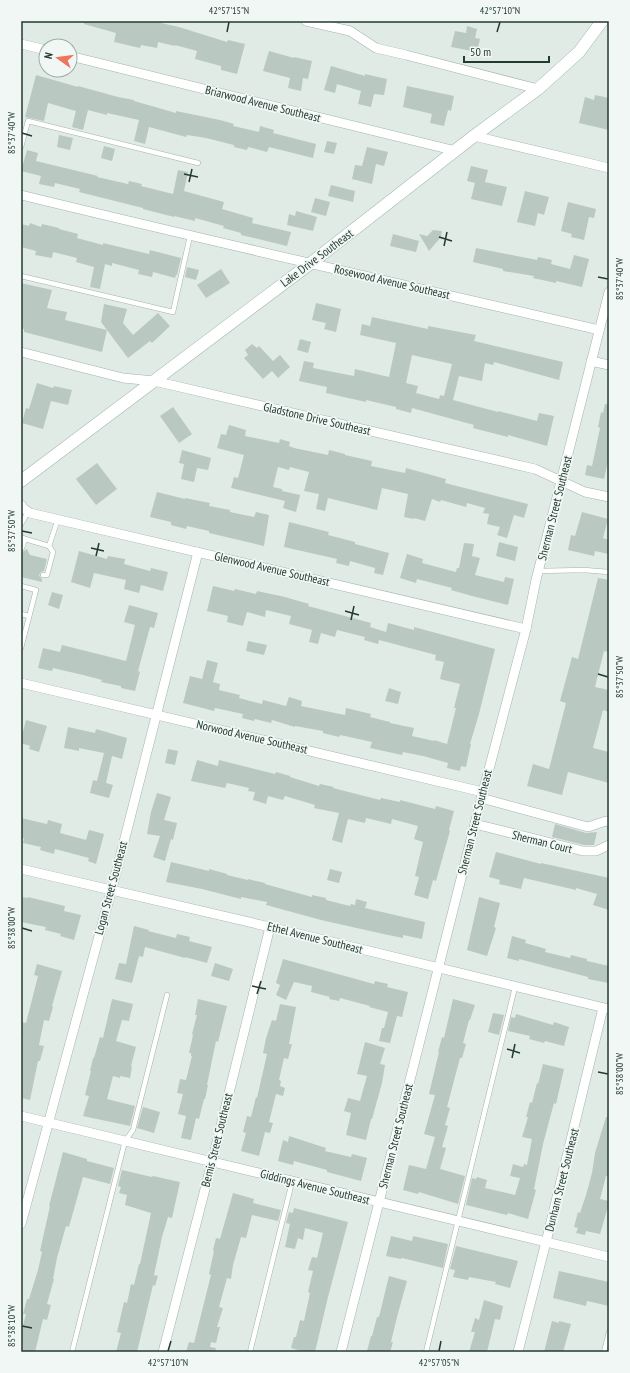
<svg xmlns="http://www.w3.org/2000/svg" width="630" height="1373" font-family="'PT Sans Narrow',sans-serif">
<rect width="100%" height="100%" fill="#e1ebe6"/>
<g fill="#b9c8c1" fill-rule="evenodd">
<path d="M84,21H152L179,27L227,42L228,40L245,44L237,74L221,70V66L195,59L197,51L175,45V46L158,42L157,48L141,45L140,48L114,42L116,33L84,24Z"/>
<path d="M467,26L477,29L475,38L480,39L477,52L451,47L455,31L466,33Z"/>
<path d="M269,51L294,58V57L312,61L308,79L303,78L301,91L288,88L290,78L263,71Z"/>
<path d="M331,66L365,76V74L387,79L384,95L374,94L371,107L358,104L361,91L337,84L335,93L324,90Z"/>
<path d="M36,75L78,87V86L118,97L134,100V101L176,113V111L220,120L234,124L233,126L259,132L260,126L274,130L273,133L316,144L313,158L269,147L267,152L248,147L247,150L234,147V145L206,138L187,135L186,137L149,127L145,144L134,141L139,120L107,113V115L88,110L83,130L72,127L76,111L48,103L44,121L25,117Z"/>
<path d="M407,86L454,96L451,111L448,110L444,126L430,123L432,114L403,107Z"/>
<path d="M595,95L609,98V130L579,123L585,97L594,100Z"/>
<path d="M59,135L73,138L70,150L57,147Z"/>
<path d="M327,141L337,143L334,154L324,152Z"/>
<path d="M104,146L115,149L112,161L101,158Z"/>
<path d="M367,147L388,152L384,166L376,164L372,184L352,179L355,165L362,166Z"/>
<path d="M27,150L38,153L36,161L98,176L97,177L128,184L129,181L142,184L141,186L173,194L178,170L188,172L184,191L224,202L222,209L253,218L252,223L291,232L287,246L241,235V233L223,228L224,226L195,218V221L174,216V217L143,209V208L79,192L80,189L55,183L54,187L39,184L41,176L21,171Z"/>
<path d="M471,166L488,170L485,182L507,187L502,206L471,199L475,183L467,181Z"/>
<path d="M331,185L355,191L353,202L328,196Z"/>
<path d="M525,191L549,197L544,215L538,213L535,226L517,222Z"/>
<path d="M315,198L330,202L326,216L311,212Z"/>
<path d="M568,202L596,209L594,218L589,217L584,240L571,237L572,234L561,231Z"/>
<path d="M296,211L317,217L313,231L287,225L289,214L295,216Z"/>
<path d="M30,223L41,227L42,224L59,228V229L78,234L77,238L103,245V243L149,254L150,250L181,258L177,275H176L175,278L153,272L152,277L138,274L139,270L112,263V266L105,264L100,289L90,287L94,267L76,262L77,258L53,252L52,258L35,255L36,251L21,247V224L29,226Z"/>
<path d="M433,230L442,231L441,237L429,251L419,234L427,236Z"/>
<path d="M393,234L419,241L416,252L390,246Z"/>
<path d="M476,248L537,260L538,257L552,260L551,264L570,269L574,255L589,259L582,287L556,281V283L533,278L534,276L503,271V269L473,262Z"/>
<path d="M187,267L199,270L196,280L185,277Z"/>
<path d="M221,269L230,283L206,298L197,285Z"/>
<path d="M21,283L52,290L47,308L67,312L65,320L107,330L102,352L24,332V329L21,328Z"/>
<path d="M316,303L341,309L336,332L324,329L326,323L312,320Z"/>
<path d="M104,304L127,309L123,323L133,335L158,313L170,326L152,343L150,341L128,358L101,322Z"/>
<path d="M372,317L428,329V326L476,335L474,341L563,362L559,380L494,362L493,365L485,363L482,381L459,376L453,400L498,412V411L537,421L539,413L554,416L547,446L508,435V437L496,434L473,428L474,425L412,408L411,413L396,409V407L366,400V402L326,393L327,387L299,381L304,361L314,363L313,368L354,376L355,369L389,377L396,343L360,335L362,324L370,326ZM412,355L452,364L444,396L440,395L439,399L416,393L418,386L406,383Z"/>
<path d="M300,339L311,342L308,353L297,350Z"/>
<path d="M252,344L257,348L259,346L273,361L280,355L290,367L278,378L272,371L263,379L244,358L248,355L245,350Z"/>
<path d="M37,383L53,388L54,386L72,390L68,405L51,401L43,429L22,423L26,408L29,409Z"/>
<path d="M605,404L609,405V457L604,479L585,475L587,465L592,466L600,428L598,427L601,412L603,413Z"/>
<path d="M173,407L192,434L179,443L160,416Z"/>
<path d="M229,425L246,430L245,436L279,443L280,439L290,442L289,446L294,448L328,455L329,450L345,454V455L372,461L371,466L405,473L406,468L446,479L445,483L528,504L524,518L514,515L507,538L497,535L500,527L487,524L489,514L483,513L485,508L467,503L466,507L441,500L440,502L432,499L425,521L414,518V519L404,517L408,494L382,488L377,510L328,498L325,511L316,509L319,494L304,491L309,472L290,467L289,470L278,467L273,487L282,489V491L300,495L296,512L283,508L285,501L231,488L234,477L238,478L244,455L217,448L221,434L226,435Z"/>
<path d="M182,450L211,458L208,470L197,468L194,482L181,479L184,464L179,463Z"/>
<path d="M97,463L117,489L96,505L76,479Z"/>
<path d="M157,492L185,499V498L210,503L209,506L230,510V512L254,517L256,512L269,515L264,546L209,533V531L187,526L186,529L171,525V522L150,517Z"/>
<path d="M582,512L608,519L603,538L609,540V554L595,551L594,556L568,550L571,535L575,536Z"/>
<path d="M289,522L329,532L328,535L355,542V544L389,553L383,575L374,573L375,568L350,561L349,566L336,563L337,559L284,547Z"/>
<path d="M499,542L518,547L515,561L496,556Z"/>
<path d="M464,543L474,544L472,556L480,558L475,575L504,582L505,577L514,579L508,605L472,596L451,590L452,588L417,579L416,583L400,578L407,554L423,559L422,563L456,572L457,568H459Z"/>
<path d="M27,549L30,555L47,559L44,571L41,572L39,575L40,577L42,579V582L21,577V553Z"/>
<path d="M79,551L107,559L108,556L125,559L124,564L150,571L151,568L168,572L163,591L141,585L139,593L124,589L126,580L94,573L90,588L71,582Z"/>
<path d="M598,578L609,580V652L604,651L595,687L609,690V712L603,710L593,748L609,752V783L568,772L562,795L527,786L533,764L549,769L566,703L560,701L572,657L578,659Z"/>
<path d="M213,586L234,591L235,589L256,594L257,591L285,597L309,604L308,606L371,623L370,627L386,632L388,623L414,630V627L495,649L479,714L470,744H471L466,767L461,766L460,771L447,768L448,763L423,756L403,752L402,755L370,748L372,742L340,735L339,737L323,733V731L295,726V727L272,720L271,723L255,719L254,721L242,718L243,714L215,708L214,711L183,703L190,676L202,679L207,660L218,663L213,682L220,684L219,690L240,695L239,698L262,704L263,700L286,706L289,697L302,701L301,706L345,715L346,708L371,714L370,717L390,722V723L414,728L412,736L434,741V740L447,744L456,708H454L460,684L440,679L444,662L435,660L436,655L379,640L378,644L364,640L365,637L337,630L335,637L321,633L318,644L309,642L312,630L289,624L291,616L266,610L265,617L247,612L243,626L227,622L228,616L207,611Z"/>
<path d="M52,592L63,595L59,609L48,605Z"/>
<path d="M129,605L158,613L154,628L150,627L138,671L140,672L135,691L121,688V686L101,682L102,680L83,675L53,668L52,671L38,668L43,648L60,652L62,645L126,661L135,625L124,622Z"/>
<path d="M248,641L267,645L264,655L246,651Z"/>
<path d="M389,688L401,692L398,704L385,701Z"/>
<path d="M26,720L47,726L39,752L29,749L30,746L21,743V739Z"/>
<path d="M68,727L95,733L96,729L127,738L122,759L112,756L106,783L113,785L109,798L90,793L93,780L97,781L104,753L79,748V751L64,748Z"/>
<path d="M168,749L178,751L175,765L165,763Z"/>
<path d="M197,760L218,766L219,760L275,774L276,772L290,776V777L319,786L320,784L334,787L333,788L380,800L381,798L400,802V800L435,809L436,806L454,811L449,830L450,831L436,881L433,880L428,899L414,895L419,877L415,876L423,842L414,839L418,826L392,819L391,824L366,818L365,823L348,819L342,843L332,840L339,813L314,808L315,805L285,796L283,800L268,796L266,804L253,800L255,792L248,791L249,788L227,783L225,788L191,781Z"/>
<path d="M157,793L171,797L164,820L177,823L173,840L171,839L165,861L153,857L160,836L147,834L151,812Z"/>
<path d="M21,818L47,824L48,820L62,824L60,833L86,840L89,830L104,834L96,864L88,861L89,858L55,849L54,854L40,850L41,847L23,843L24,838H21Z"/>
<path d="M555,824L586,833L597,832L594,845H584L552,837Z"/>
<path d="M496,852L541,864V863L609,878V910L593,905L597,894L576,888V890L524,878L521,889L499,884L500,880L489,877Z"/>
<path d="M171,862L209,871V869L227,874V875L248,880V879L265,883V884L312,897V895L326,898V900L350,906L351,904L355,905L356,899L367,902L365,908L425,922L422,939L403,935V938L388,935L321,920L266,905L267,902L241,897V899L202,889L166,882Z"/>
<path d="M330,869L342,872L339,883L327,880Z"/>
<path d="M21,897L28,898V897L65,906L64,911L81,915L74,940L60,936L61,934L45,930L46,927L21,922Z"/>
<path d="M479,897L500,903L494,927L496,928L487,956L467,950Z"/>
<path d="M134,926L149,930L148,931L176,938L177,934L190,937L189,941L212,947L207,963L185,957V958L145,947L143,957L139,956L132,983L115,979L119,963L126,964Z"/>
<path d="M512,936L526,940L525,943L546,949L545,952L570,958L571,955L587,959V961L609,966V983L588,979V977L519,959V961L507,958Z"/>
<path d="M283,959L374,984L375,981L388,984L387,987L408,992L402,1017L397,1016L390,1043L379,1041L382,1028H384L388,1012L369,1007L370,1006L340,998L339,1001L329,999L330,997L311,992L312,986L294,982L286,1000L276,995L280,985L276,983Z"/>
<path d="M215,963L233,969L229,981L211,976Z"/>
<path d="M37,964L62,971L52,1006L53,1007L49,1021L44,1020L39,1045L44,1046L40,1061H38L30,1100L21,1098V1046L23,1037L21,1036V1022L26,1023L38,976L34,975Z"/>
<path d="M112,999L133,1004L129,1021L122,1020L116,1041L136,1047L131,1066L132,1067L130,1078L120,1076V1078L113,1076L107,1099L135,1106L130,1126L83,1116L89,1096L85,1095L91,1071H90L93,1058H94L100,1037L103,1038Z"/>
<path d="M198,999L227,1006L218,1042L216,1041L207,1085H208L205,1099H204L199,1119L196,1118L191,1140L181,1138L186,1116L178,1114L183,1094L177,1093L180,1079L186,1080L192,1056H191V1053H189L193,1035L192,1034L197,1015H195Z"/>
<path d="M453,999L475,1005L470,1020H469L463,1043L466,1044L462,1058H460L447,1107L450,1108L445,1125L448,1126L442,1147L446,1148L440,1169L465,1176L458,1204L419,1192L418,1194L403,1190L409,1165L426,1169L435,1137L424,1134L435,1095L429,1094L439,1052H438L442,1037L444,1038Z"/>
<path d="M280,1004L296,1007L289,1044H292L288,1059L284,1058L279,1080L281,1081L280,1086L285,1088L283,1096L276,1094L269,1122L273,1123L270,1133L265,1132L259,1156L241,1151L246,1133L243,1132L247,1116L251,1117L256,1097L257,1098L267,1054L263,1053L266,1038L272,1020L276,1021Z"/>
<path d="M493,1013L504,1015L499,1035L488,1032Z"/>
<path d="M516,1014L553,1025L554,1022L569,1027L564,1046L545,1041L544,1043L529,1039L530,1036L508,1031L511,1017L515,1018Z"/>
<path d="M365,1042L385,1048L380,1064L385,1065L382,1083L372,1119H371L366,1140L346,1135L351,1113L344,1111L348,1098L360,1101L367,1076L357,1074Z"/>
<path d="M543,1064L564,1069L556,1104L554,1103L543,1144L534,1189L536,1190L528,1219L508,1213L507,1215L466,1205L472,1178L476,1179L477,1177L487,1180L485,1188L515,1195L520,1178L510,1176L513,1164L523,1167L524,1164L527,1165L532,1139L522,1137L528,1117H526L530,1102L532,1103L537,1083L538,1084Z"/>
<path d="M143,1107L160,1112L154,1133L137,1128Z"/>
<path d="M606,1117H609V1176H606L600,1199L609,1201V1203L600,1234L586,1231L585,1235L576,1233L578,1228L574,1227L578,1212L580,1213L586,1195L592,1173L595,1153Z"/>
<path d="M289,1136L326,1148L325,1151L351,1157L352,1154L367,1158L361,1181L327,1172V1170L294,1161L293,1165L278,1161L283,1140L288,1142Z"/>
<path d="M63,1152L87,1159V1161L114,1168L110,1184L83,1177L69,1227L66,1226L57,1258L53,1279H54L47,1304L51,1305L47,1320L43,1319L35,1352H21V1333L26,1314H23L27,1299H29L38,1270L42,1252L40,1251L50,1206H49Z"/>
<path d="M122,1170L152,1177L153,1176L180,1182L172,1218L168,1217L162,1237L154,1275L158,1276L155,1286L153,1285L137,1352H116L121,1333L117,1332L124,1302L127,1303L131,1284L134,1285L139,1264H140L151,1213L125,1205L127,1195L119,1193L121,1187L118,1186Z"/>
<path d="M233,1193L254,1199L253,1203L281,1210L278,1221L252,1215L246,1238L241,1237L233,1265L231,1279L227,1278L219,1307L223,1308L217,1327H220L216,1343L211,1342L210,1347L216,1348L215,1352H186L189,1342L194,1343L211,1275L209,1274L214,1251L213,1250L216,1238L220,1239Z"/>
<path d="M294,1208L348,1222L328,1297L315,1352H300L301,1351L291,1348L294,1337H296L300,1320L304,1321L310,1293L308,1292L313,1271L308,1270L312,1257L317,1258L323,1233L305,1228L303,1240L298,1238L295,1249L285,1247L290,1224L286,1223L289,1212L293,1213Z"/>
<path d="M391,1236L412,1241L413,1236L448,1244L443,1268L402,1258L401,1259L386,1256Z"/>
<path d="M456,1246L518,1261L510,1288L495,1284L496,1282L469,1277L468,1280L453,1277L455,1270L450,1269Z"/>
<path d="M559,1271L609,1282V1306L587,1301L586,1306L553,1298Z"/>
<path d="M389,1276L407,1281L397,1317L391,1342H393L390,1352H372L367,1351L371,1336H372L377,1317H379Z"/>
<path d="M484,1300L503,1306L500,1320L495,1319L487,1352H469L475,1332H471L475,1318L479,1320Z"/>
<path d="M552,1321L559,1323V1321L571,1324L563,1352H544Z"/>
</g>
<g fill="none" stroke-linecap="round" stroke-linejoin="round">
<defs>
<g id="service">
<path d="M21,147L28,121L198,163"/>
<path d="M21,276L173,312L190,236"/>
<path d="M21,524L28,512"/>
<path d="M21,537L25,539L22,548L21,549"/>
<path d="M25,539L49,546L53,552L47,575H43"/>
<path d="M49,546L58,519"/>
<path d="M538,571L584,570L609,572"/>
<path d="M21,586L36,590L21,648"/>
<path d="M21,614L29,616"/>
<path d="M72,1352L125,1141L133,1130L167,995"/>
<path d="M250,1352L292,1182"/>
<path d="M426,1352L515,987"/>
<path d="M604,1352L609,1332"/>
</g>
<g id="minor">
<path d="M306,21L350,31L376,48L406,55L538,89"/>
<path d="M21,44L46,50"/>
<path d="M70,56L456,151"/>
<path d="M474,136L609,168"/>
<path d="M21,195C213,242 406,285 599,330"/>
<path d="M21,352L123,378L154,381L535,469L585,492L609,497"/>
<path d="M591,361L609,365"/>
<path d="M21,505L24,509L30,513L526,629"/>
<path d="M21,683L483,792"/>
<path d="M481,798L588,827L606,821L609,822"/>
<path d="M475,824L583,851H596L609,845"/>
<path d="M21,869L270,927L609,1009"/>
<path d="M21,1116L609,1257"/>
<path d="M21,1224L115,877L198,552"/>
<path d="M163,1352L212,1162L270,927"/>
<path d="M341,1352L483,792L526,629L536,580L609,292"/>
<path d="M518,1352L549,1230L603,1008"/>
</g>
<path id="secondary" d="M21,481L311,263L474,136L538,89L579,52L602,21"/>
</defs>
<use href="#service" stroke="#a4b3ac" stroke-width="5.5"/>
<use href="#minor" stroke="#a4b3ac" stroke-width="10"/>
<use href="#secondary" stroke="#a0b6ad" stroke-width="13"/>
<use href="#service" stroke="#fff" stroke-width="4.5"/>
<use href="#minor" stroke="#fff" stroke-width="9"/>
<use href="#secondary" stroke="#fff" stroke-width="12"/>
</g>
<path fill="none" stroke="#223b32" stroke-width="1.5" d="M227,32L229,22M497,32L500,22M22,133L32,136M184,174L198,177M189,182L192,169M439,237L452,241M444,246L447,232M598,277L608,279M22,531L32,533M91,548L104,551M96,556L99,543M345,611L359,615M351,620L354,606M598,674L608,677M22,928L32,931M252,986L266,989M257,994L261,981M507,1049L520,1053M512,1058L515,1044M598,1072L608,1074M22,1326L32,1328M168,1351L171,1341M439,1351L441,1341"/>
<g text-anchor="middle" stroke-width="3.5" stroke-linejoin="round" paint-order="stroke">
<g font-size="12" fill="#223b32" stroke="#f1f7f4">
<text transform="translate(263 104) rotate(14)" y="4">Briarwood Avenue Southeast</text>
<text transform="translate(317 258) rotate(-37)" y="4">Lake Drive Southeast</text>
<text transform="translate(392 282) rotate(13)" y="4">Rosewood Avenue Southeast</text>
<text transform="translate(317 419) rotate(13)" y="4">Gladstone Drive Southeast</text>
<text transform="translate(555 508) rotate(-76)" y="4">Sherman Street Southeast</text>
<text transform="translate(272 569) rotate(13)" y="4">Glenwood Avenue Southeast</text>
<text transform="translate(252 737) rotate(13)" y="4">Norwood Avenue Southeast</text>
<text transform="translate(475 822) rotate(-76)" y="4">Sherman Street Southeast</text>
<text transform="translate(542 842) rotate(14)" y="4">Sherman Court</text>
<text transform="translate(111 888) rotate(-75)" y="4">Logan Street Southeast</text>
<text transform="translate(315 938) rotate(14)" y="4">Ethel Avenue Southeast</text>
<text transform="translate(396 1136) rotate(-76)" y="4">Sherman Street Southeast</text>
<text transform="translate(217 1140) rotate(-76)" y="4">Bemis Street Southeast</text>
<text transform="translate(562 1180) rotate(-76)" y="4">Dunham Street Southeast</text>
<text transform="translate(315 1187) rotate(14)" y="4">Giddings Avenue Southeast</text>
</g>
</g>
<rect width="630" height="1373" fill="none" stroke="#f1f7f4" stroke-width="44"/>
<g transform="translate(58 58) rotate(284)"><circle r="19" fill="#f1f7f4" stroke="#9eaca6"/>
<path d="M0-3L7 15L0 10L-7 15Z" fill="#ed765d"/>
<text y="-6" font-size="11" font-weight="bold" text-anchor="middle" fill="#223b32">N</text>
</g>
<path d="M464 56v6h85v-6" fill="none" stroke="#223b32" stroke-width="2"/>
<text x="470" y="56" font-size="12" fill="#223b32" stroke="#f1f7f4" stroke-width="3" paint-order="stroke">50 m</text>
<rect x="22" y="22" width="586" height="1329" fill="none" stroke="#223b32" stroke-width="1.5"/>
<g font-size="10" text-anchor="middle" fill="#223b32">
<text x="229" y="14">42°57'15"N</text>
<text x="500" y="14">42°57'10"N</text>
<text transform="translate(11 133) rotate(-90)" y="4">85°37'40"W</text>
<text transform="translate(619 279) rotate(-90)" y="4">85°37'40"W</text>
<text transform="translate(11 531) rotate(-90)" y="4">85°37'50"W</text>
<text transform="translate(619 677) rotate(-90)" y="4">85°37'50"W</text>
<text transform="translate(11 928) rotate(-90)" y="4">85°38'00"W</text>
<text transform="translate(619 1074) rotate(-90)" y="4">85°38'00"W</text>
<text transform="translate(11 1326) rotate(-90)" y="4">85°38'10"W</text>
<text x="168" y="1366">42°57'10"N</text>
<text x="439" y="1366">42°57'05"N</text>
</g>
</svg>
